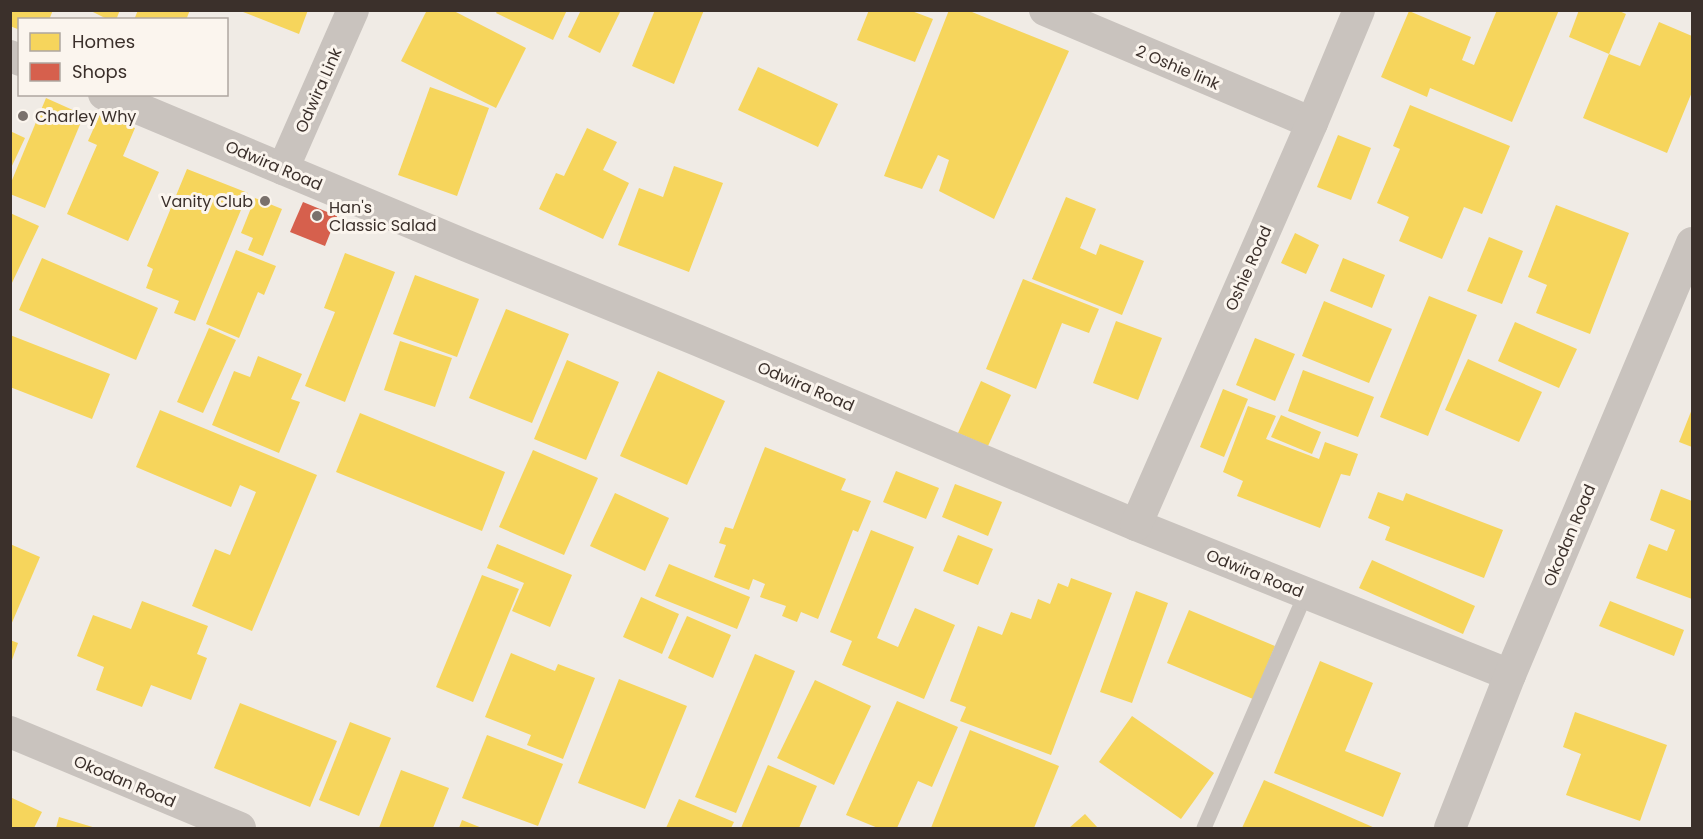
<svg xmlns="http://www.w3.org/2000/svg" width="1703" height="839" font-family="Poppins,sans-serif">
<rect width="100%" height="100%" fill="#f0ebe5"/>
<g fill="#f6d55c">
<path d="M10,10H53L49,20H20V30L10,26Z"/>
<path d="M89,10H120L116,20H109Z"/>
<path d="M138,10H190L186,20H134Z"/>
<path d="M238,10H308L299,34Z"/>
<path d="M427,10H452L526,48L496,108L401,61Z"/>
<path d="M498,10H567L553,40L496,13Z"/>
<path d="M581,10H621L600,53L568,37Z"/>
<path d="M655,10H704L674,84L632,66Z"/>
<path d="M869,10H909L933,19L915,62L857,40Z"/>
<path d="M949,10H967L1069,51L994,219L939,191L949,160L938,155L922,189L884,176Z"/>
<path d="M1497,10H1559L1512,122L1430,88L1427,97L1381,77L1409,11L1471,37L1462,60L1474,65Z"/>
<path d="M1579,10H1617L1626,14L1609,54L1569,37Z"/>
<path d="M1659,22L1692,36V92L1667,153L1583,118L1609,54L1640,66Z"/>
<path d="M758,67L838,104L818,147L738,110Z"/>
<path d="M430,87L489,108L457,196L398,175Z"/>
<path d="M46,98L84,115L45,208L10,194V185Z"/>
<path d="M1410,105L1510,146L1482,214L1464,207L1442,259L1399,241L1409,217L1377,203L1400,149L1393,146Z"/>
<path d="M100,114L135,128L123,156L159,172L128,241L67,214L97,145L88,141Z"/>
<path d="M587,128L617,142L603,170L629,183L603,239L539,209L556,173L564,176Z"/>
<path d="M10,131L25,138L10,170Z"/>
<path d="M1338,135L1371,148L1351,200L1317,187Z"/>
<path d="M674,166L723,183L689,272L618,245L639,188L663,197Z"/>
<path d="M187,169L248,193L195,321L174,313L179,301L146,288L153,269L147,266Z"/>
<path d="M1066,197L1096,209L1080,248L1096,255L1100,244L1144,261L1122,315L1032,279Z"/>
<path d="M255,198L282,209L263,256L248,250L253,238L241,233Z"/>
<path d="M1556,205L1629,233L1590,334L1536,313L1547,285L1528,277Z"/>
<path d="M10,213L39,226L10,287Z"/>
<path d="M1295,233L1319,245L1306,274L1281,263Z"/>
<path d="M1489,237L1523,251L1502,304L1467,291Z"/>
<path d="M236,250L276,266L264,295L258,292L239,338L206,324Z"/>
<path d="M345,253L395,272L345,402L305,386L335,312L324,308Z"/>
<path d="M42,258L158,308L136,360L19,310Z"/>
<path d="M1343,258L1385,275L1372,308L1330,291Z"/>
<path d="M415,275L479,299L457,357L393,334Z"/>
<path d="M1023,279L1099,309L1089,333L1062,323L1036,389L986,369Z"/>
<path d="M1429,296L1477,315L1428,436L1380,417Z"/>
<path d="M1324,301L1392,329L1369,383L1302,356Z"/>
<path d="M506,309L569,334L532,423L469,398Z"/>
<path d="M1116,321L1162,338L1138,400L1093,383Z"/>
<path d="M1515,322L1577,349L1559,388L1498,361Z"/>
<path d="M209,328L236,340L203,413L177,402Z"/>
<path d="M10,335L110,374L92,419L10,387Z"/>
<path d="M1255,338L1295,354L1275,401L1236,385Z"/>
<path d="M400,341L452,358L435,407L384,390Z"/>
<path d="M258,356L302,374L291,399L300,402L279,453L212,425L234,371L250,377Z"/>
<path d="M1468,359L1542,392L1519,442L1445,410Z"/>
<path d="M567,360L619,382L586,460L534,439Z"/>
<path d="M1303,370L1374,397L1358,437L1288,411Z"/>
<path d="M658,371L725,401L687,485L620,456Z"/>
<path d="M981,381L1011,395L988,446L958,433Z"/>
<path d="M1223,389L1248,399L1224,457L1200,447Z"/>
<path d="M1248,406L1276,416L1266,439L1319,459L1325,442L1358,454L1350,476L1341,474L1320,528L1237,496L1243,481L1223,472Z"/>
<path d="M1692,409V447L1679,442Z"/>
<path d="M160,410L317,475L252,631L192,606L215,549L230,555L256,492L240,485L231,507L136,467Z"/>
<path d="M360,413L505,472L482,531L336,472Z"/>
<path d="M1281,415L1321,432L1312,454L1271,437Z"/>
<path d="M765,447L846,479L841,490L871,501L858,532L853,530L818,619L801,612L797,622L782,616L786,606L760,597L765,584L753,579L749,590L714,577L726,545L719,543L725,527L733,529Z"/>
<path d="M533,450L598,478L564,555L499,527Z"/>
<path d="M896,471L939,488L926,519L883,502Z"/>
<path d="M955,484L1002,502L988,536L942,517Z"/>
<path d="M1661,489L1692,501V599L1636,578L1649,544L1667,551L1675,530L1650,520Z"/>
<path d="M1378,492L1403,501L1406,493L1503,530L1484,578L1385,540L1390,527L1368,518Z"/>
<path d="M615,493L669,518L645,571L590,546Z"/>
<path d="M871,530L914,547L877,638L898,647L915,608L955,625L924,699L842,665L852,641L830,632Z"/>
<path d="M958,535L993,549L978,585L943,571Z"/>
<path d="M10,544L40,557L11,625H10Z"/>
<path d="M497,544L572,575L550,627L512,611L524,583L487,568Z"/>
<path d="M1372,560L1475,606L1463,634L1359,588Z"/>
<path d="M669,564L750,597L737,629L655,596Z"/>
<path d="M482,575L519,589L473,702L436,687Z"/>
<path d="M1071,578L1112,593L1051,755L960,721L966,707L950,701L978,626L1002,635L1011,612L1031,619L1038,599L1050,604L1058,583L1068,587Z"/>
<path d="M1136,591L1168,603L1132,703L1100,692Z"/>
<path d="M641,597L679,614L662,654L623,637Z"/>
<path d="M142,601L208,626L197,654L207,658L191,700L151,685L142,707L96,690L104,667L77,656L93,615L131,629Z"/>
<path d="M1610,601L1684,630L1674,656L1599,626Z"/>
<path d="M1189,610L1275,646L1253,699L1167,663Z"/>
<path d="M687,616L731,635L713,678L668,658Z"/>
<path d="M10,640L18,643L11,663H10Z"/>
<path d="M511,653L555,671L558,664L595,678L563,759L527,745L531,735L485,717Z"/>
<path d="M755,654L795,671L736,813L695,797Z"/>
<path d="M1320,661L1373,683L1345,751L1401,773L1383,817L1274,773Z"/>
<path d="M619,679L687,706L645,809L578,783Z"/>
<path d="M815,680L871,706L834,785L777,758Z"/>
<path d="M897,701L958,727L932,787L918,781L897,828H878L846,815Z"/>
<path d="M240,703L337,741L310,807L214,768Z"/>
<path d="M1575,712L1667,745L1640,821L1566,795L1581,754L1563,747Z"/>
<path d="M1132,716L1214,773L1181,819L1099,762Z"/>
<path d="M350,722L391,738L359,816L319,800Z"/>
<path d="M970,730L1059,766L1034,828H931Z"/>
<path d="M487,735L563,764L538,826L462,798Z"/>
<path d="M768,765L817,786L799,828H741Z"/>
<path d="M401,770L449,788L433,828H379Z"/>
<path d="M1264,780L1343,814L1375,828H1242Z"/>
<path d="M10,797L42,812L34,828H10Z"/>
<path d="M679,799L734,822L731,828H666Z"/>
<path d="M1085,814L1098,828H1069Z"/>
<path d="M59,817L96,828H56Z"/>
<path d="M462,820L482,828H459Z"/>
</g>
<path fill="#d6604d" d="M303,202L337,216L325,246L290,232Z"/>
<g fill="none" stroke-linecap="round" stroke-linejoin="round">
<path stroke="#c9c3be" stroke-width="15" d="M1204,828L1306,593"/>
<g stroke="#c9c3be" stroke-width="32">
<path d="M1045,10L1312,123"/>
<path d="M10,56L20,60"/>
<path d="M104,94L467,246L697,340L1136,525L1510,675"/>
<path d="M283,169L353,10"/>
<path d="M1136,525L1312,123L1359,10"/>
<path d="M10,732L240,828"/>
<path d="M1450,828L1510,675L1692,243"/>
</g>
</g>
<g fill="#7a716c" stroke="#fbf5ee" stroke-width="2">
<circle cx="23" cy="116" r="6"/>
<circle cx="265" cy="201" r="6"/>
<circle cx="317" cy="216" r="6"/>
</g>
<g text-anchor="middle" stroke-width="6" stroke-linejoin="round" paint-order="stroke">
<g font-size="16" fill="#3b302b" stroke="#fbf5ee">
<text transform="translate(1178 67) rotate(23)" y="6">2 Oshie link</text>
<text transform="translate(318 90) rotate(-66)" y="6">Odwira Link</text>
<text transform="translate(274 165) rotate(23)" y="6">Odwira Road</text>
<text transform="translate(1248 268) rotate(-66)" y="6">Oshie Road</text>
<text transform="translate(806 386) rotate(23)" y="6">Odwira Road</text>
<text transform="translate(1569 535) rotate(-67)" y="6">Okodan Road</text>
<text transform="translate(1255 573) rotate(22)" y="6">Odwira Road</text>
<text transform="translate(125 781) rotate(23)" y="6">Okodan Road</text>
</g>
<g font-size="16" fill="#3b302b" stroke="#fbf5ee" text-anchor="start">
<text x="35" y="122">Charley Why</text>
<text x="253" y="207" text-anchor="end">Vanity Club</text>
<text x="329" y="213">Han's<tspan x="329" dy="18">Classic Salad</tspan></text>
</g>
</g>
<rect width="1703" height="839" fill="none" stroke="#3b302b" stroke-width="24"/>
<rect x="18" y="18" width="210" height="78" fill="#fbf5ee" stroke="#aea6a0" stroke-width="1.5"/>
<rect x="30" y="33" width="30" height="18" fill="#f6d55c" stroke="#aea6a0" stroke-width="1.5"/>
<text x="72" y="48" font-size="18" fill="#3b302b">Homes</text>
<rect x="30" y="63" width="30" height="18" fill="#d6604d" stroke="#aea6a0" stroke-width="1.5"/>
<text x="72" y="78" font-size="18" fill="#3b302b">Shops</text>
</svg>
